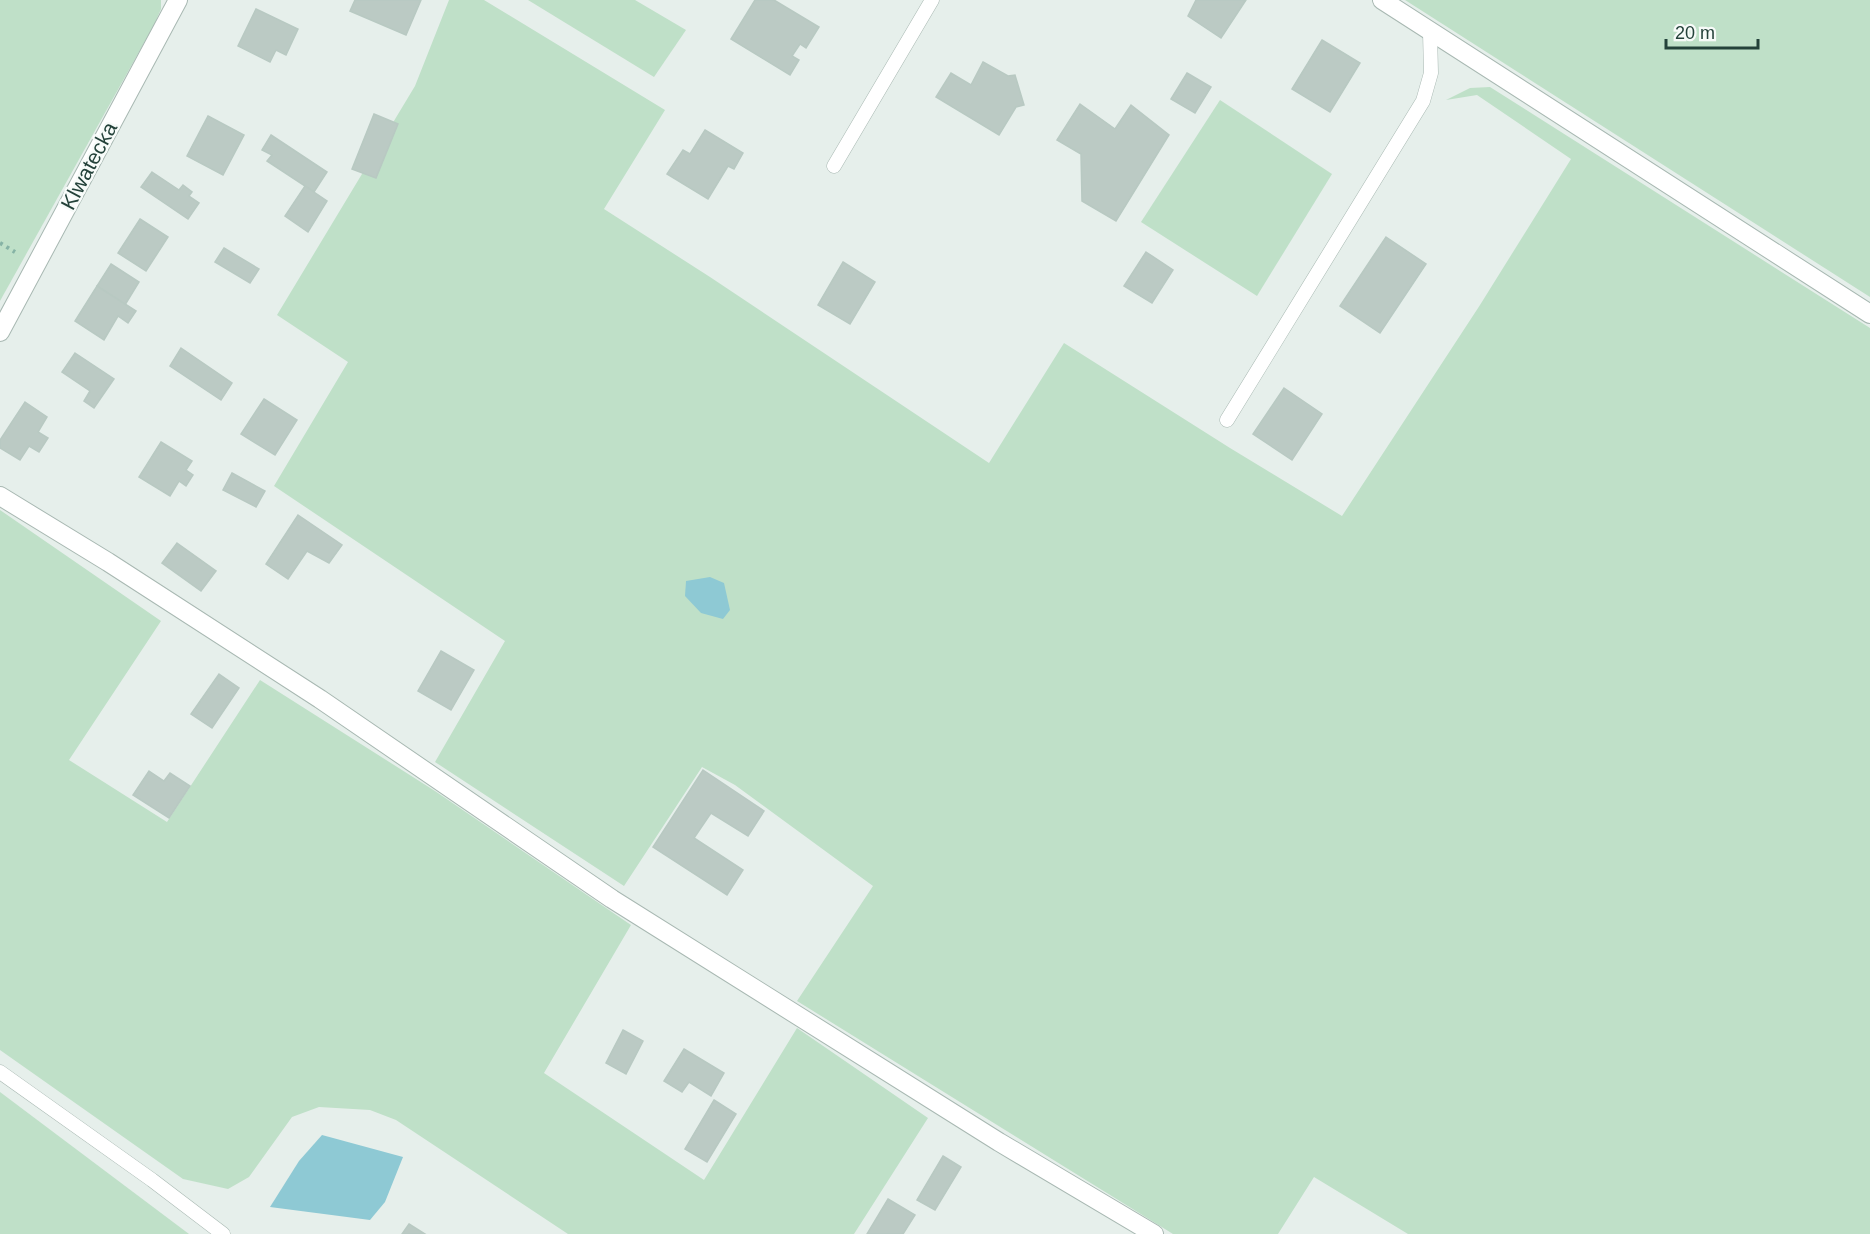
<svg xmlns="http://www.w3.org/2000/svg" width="1870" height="1234" font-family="Arial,sans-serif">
<rect width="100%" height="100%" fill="#e6efeb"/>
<g fill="#bfe0c8">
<path d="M0,0H161V9L154,25L0,301Z"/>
<path d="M449,0H484L665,110L604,209L710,277L989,463L1064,343L1230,448L1342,516L1480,305L1571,159L1477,95L1446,100L1470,88L1490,87L1870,328V1234H1408L1314,1177L1278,1234H1173L797,1001L873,886L735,785L702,767L624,886L435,762L505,641L274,486L348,362L277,315L415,86Z"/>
<path d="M528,0H635L686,30L654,77Z"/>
<path d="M1405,0H1870V297Z"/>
<path d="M1220,100L1332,174L1257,296L1141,222Z"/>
<path d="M0,510L161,621L69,760L167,822L260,680L435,791L631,925L544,1073L704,1180L797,1028L928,1118L854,1234H568L396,1120L370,1110L319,1107L292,1117L249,1177L228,1189L183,1179L0,1050Z"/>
<path d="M0,1092L189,1234H0Z"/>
</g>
<g fill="#8ec9d4">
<path d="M710,577L724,583L730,610L723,619L701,613L685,596L686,581Z"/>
<path d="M322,1135L403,1157L385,1202L370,1220L270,1207L299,1161Z"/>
</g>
<g fill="#bbcac4" stroke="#b8c9c2" stroke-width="1.5">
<path d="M355,0H421L406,35L350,11Z"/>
<path d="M755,0H774L819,27L806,48L800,44L792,56L799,60L790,75L731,39Z"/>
<path d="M1196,0H1246L1221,38L1188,16Z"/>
<path d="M256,9L298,29L286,55L276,50L270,62L238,46Z"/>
<path d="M1322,40L1360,63L1330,112L1292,89Z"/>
<path d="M983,62L1008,76L1015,75L1024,105L1016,107L999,135L936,97L951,73L971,85Z"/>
<path d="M1187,73L1211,87L1195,113L1171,99Z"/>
<path d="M1080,104L1115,129L1131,105L1169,135L1116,221L1082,201L1081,154L1057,140Z"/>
<path d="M374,114L398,124L376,178L352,169Z"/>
<path d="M208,116L244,135L223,175L187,156Z"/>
<path d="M705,130L743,153L734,169L728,166L708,199L667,174L683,150L690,154Z"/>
<path d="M271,135L327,172L314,192L267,161L272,155L262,150Z"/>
<path d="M152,172L179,190L183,185L192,192L189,196L199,203L188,219L141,187Z"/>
<path d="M305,186L327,201L308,232L285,216Z"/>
<path d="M140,219L168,237L146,271L118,253Z"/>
<path d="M1386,237L1426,264L1380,333L1340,306Z"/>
<path d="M224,248L259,269L250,283L215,262Z"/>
<path d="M1146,252L1173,270L1152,303L1124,286Z"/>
<path d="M843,262L875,282L850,324L818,305Z"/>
<path d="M111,264L139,282L125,305L97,286Z"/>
<path d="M97,286L136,311L128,323L118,316L104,340L75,321Z"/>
<path d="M181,348L232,383L221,400L170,366Z"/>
<path d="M75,353L114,379L94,408L84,401L90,391L62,372Z"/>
<path d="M1284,388L1322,414L1292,460L1253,434Z"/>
<path d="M264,399L297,420L275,455L241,434Z"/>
<path d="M25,402L47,417L38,432L48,438L39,452L29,446L20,460L0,448V440Z"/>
<path d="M161,442L192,461L186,470L193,475L186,486L179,481L170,496L139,477Z"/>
<path d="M232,473L265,491L256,507L223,490Z"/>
<path d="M298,515L342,545L329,563L307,551L288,579L266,564Z"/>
<path d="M177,543L216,571L201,591L162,563Z"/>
<path d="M441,651L474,670L451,710L418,691Z"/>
<path d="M219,674L239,688L212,728L191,714Z"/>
<path d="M703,770L764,811L748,836L711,813L694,838L743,870L727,895L653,847Z"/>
<path d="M149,771L164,781L170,773L190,786L169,818L133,795Z"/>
<path d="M623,1030L643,1041L626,1074L606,1063Z"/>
<path d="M684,1049L724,1073L711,1096L689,1082L682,1092L664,1081Z"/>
<path d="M714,1100L736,1114L707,1162L685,1149Z"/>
<path d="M943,1156L961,1167L935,1210L917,1200Z"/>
<path d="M888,1199L915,1215L903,1234H867Z"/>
<path d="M409,1224L425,1234H402Z"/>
</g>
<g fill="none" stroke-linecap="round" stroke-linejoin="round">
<defs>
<g id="lane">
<path d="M834,166L932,0"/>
<path d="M1227,420L1423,101L1431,73L1430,32"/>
<path d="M0,1072L152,1180L223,1234"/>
</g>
<g id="street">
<path d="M1382,0L1870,314"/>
<path d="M0,332L178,0"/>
<path d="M0,496L108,562L320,699L612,899L999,1142L1154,1234"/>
</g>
</defs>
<use href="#lane" stroke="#a8b8b2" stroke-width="15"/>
<use href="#street" stroke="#a8b8b2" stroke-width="20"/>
<path stroke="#86b3a5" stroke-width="4" stroke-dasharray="3 4.5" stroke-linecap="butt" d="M0,243L15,252"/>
<use href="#lane" stroke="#fff" stroke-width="14"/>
<use href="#street" stroke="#fff" stroke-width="18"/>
</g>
<g text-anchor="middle" stroke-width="4.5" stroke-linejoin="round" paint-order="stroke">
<g font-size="21" fill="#24423a" stroke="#f7fbf9">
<text transform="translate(89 166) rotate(-62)" y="7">Klwatecka</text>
</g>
</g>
<path d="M1666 39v9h92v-9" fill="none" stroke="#24423a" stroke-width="3"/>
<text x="1675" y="39" font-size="18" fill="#24423a" stroke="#f7fbf9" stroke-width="4.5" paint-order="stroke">20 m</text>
</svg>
